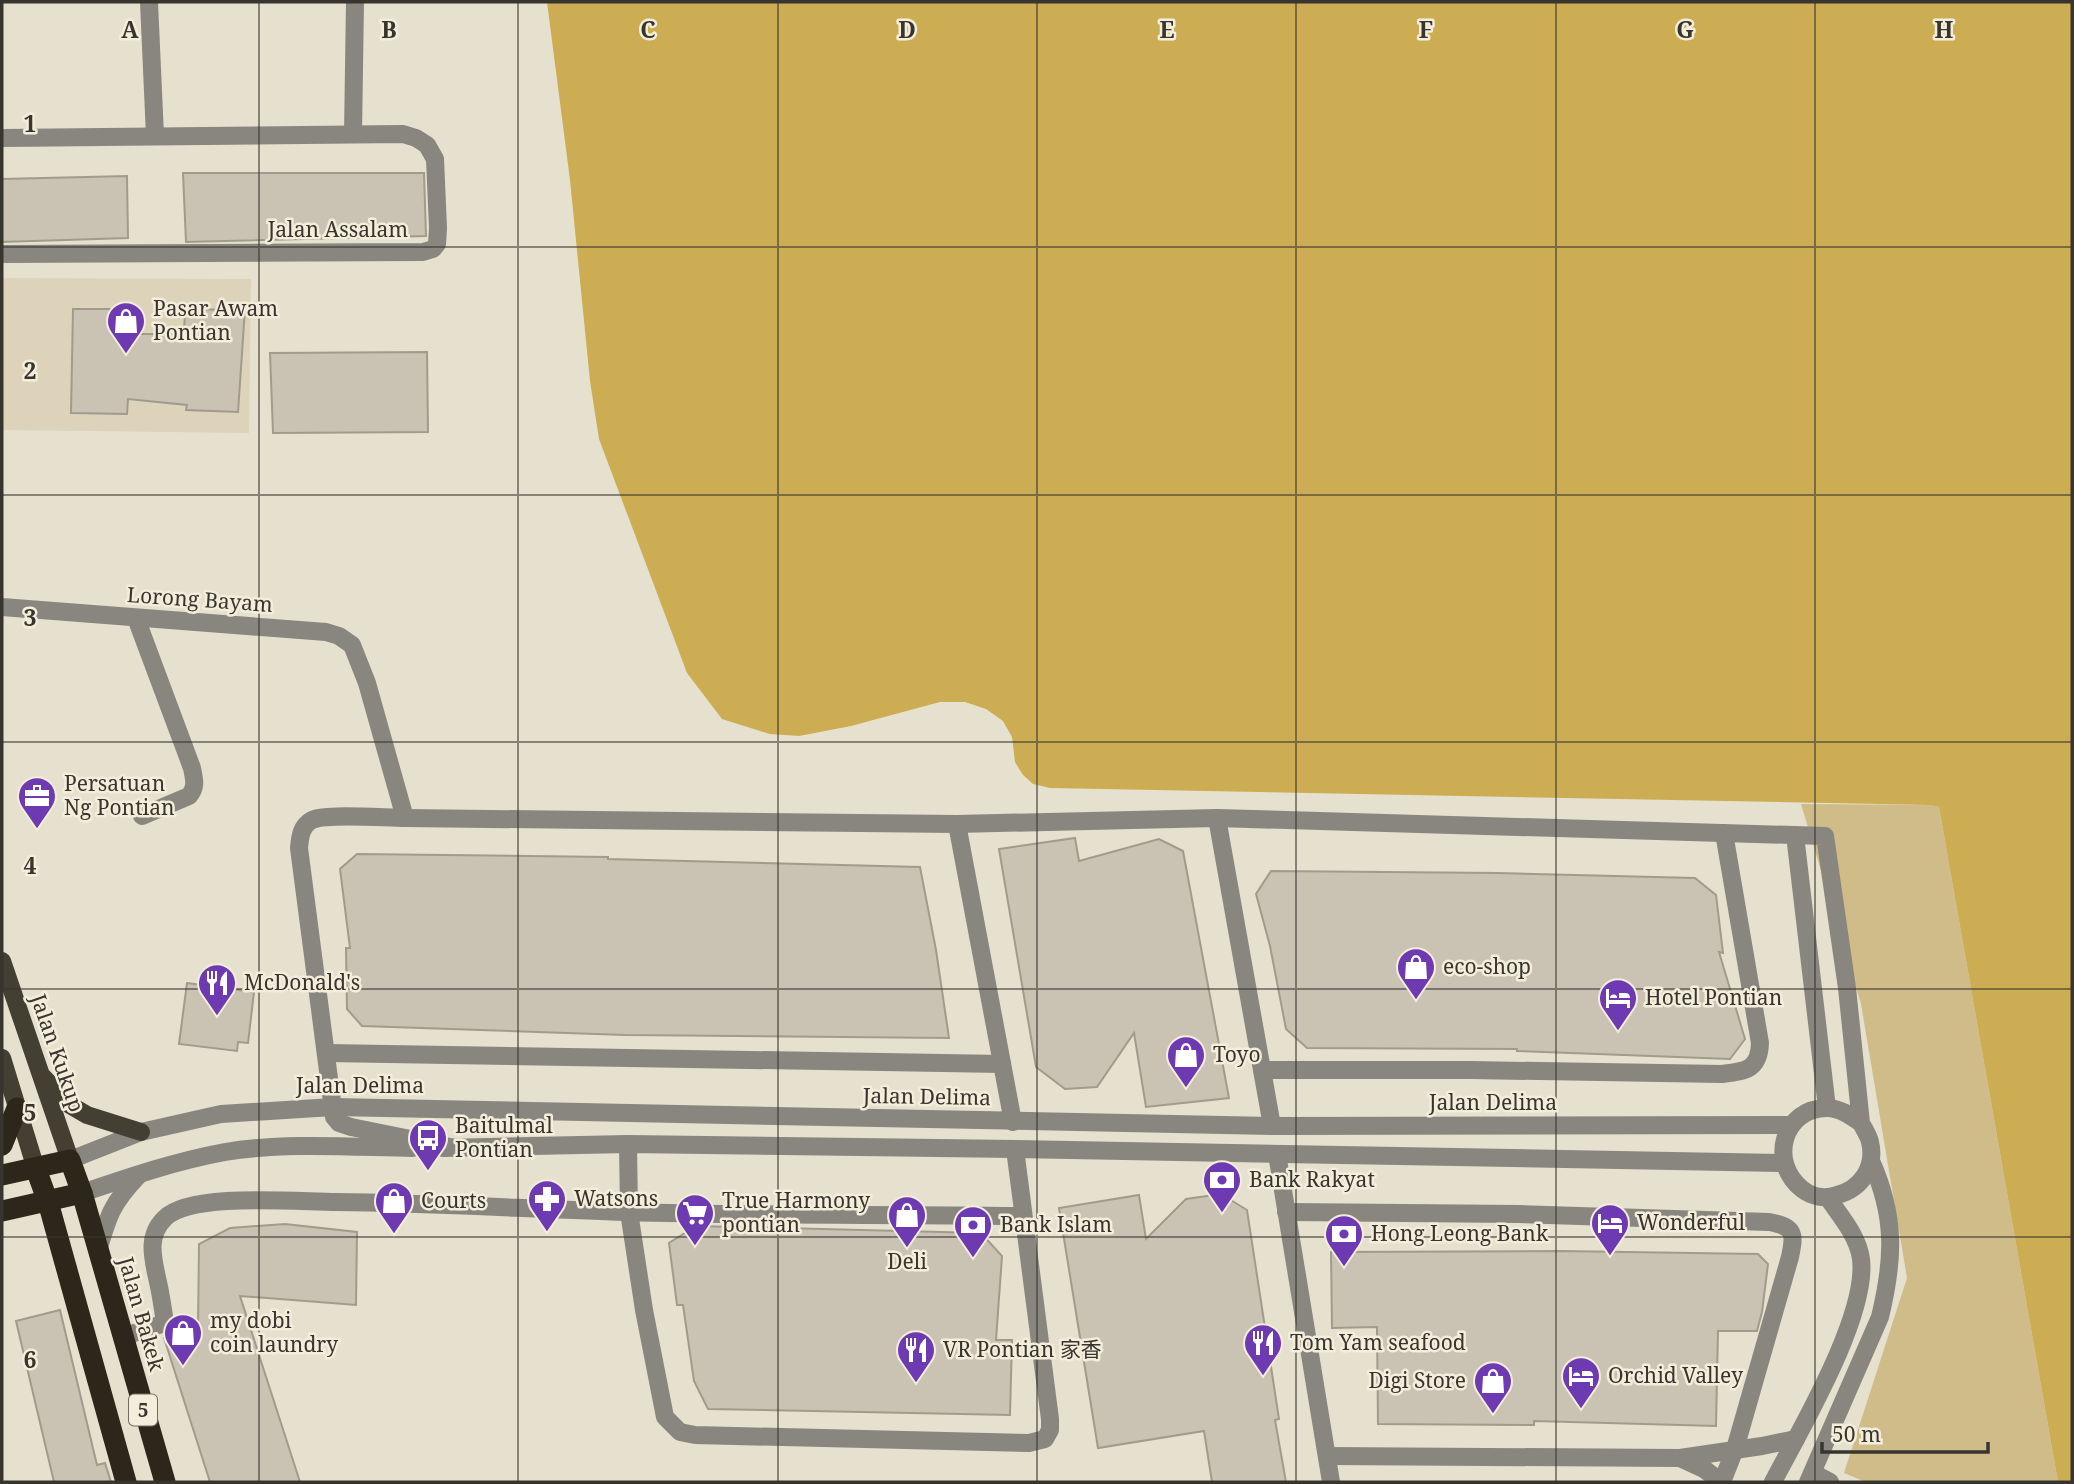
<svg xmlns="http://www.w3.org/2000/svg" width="2074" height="1484" font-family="'Noto Serif','Noto Sans SC',serif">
<rect width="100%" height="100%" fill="#e6e0ce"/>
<path fill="#ddd3bb" d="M2,278L251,279L249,433L2,430Z"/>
<path fill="#d0bc88" d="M1801,804L1929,805L1939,807L2058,1482H1866L1844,1473L1907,1278L1861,1004Z"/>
<path fill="#cdad54" d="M547,2H2072V1482H2058L1939,807L1929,805L1050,788L1033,784L1023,775L1015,762L1012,737L1003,721L986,709L965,702H940L851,726L799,736L770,734L722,719L687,673L599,439L590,381L570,180Z"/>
<g fill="#cac3b3" stroke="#a19b8b" stroke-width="2">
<path d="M183,173H424L426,236L186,242Z"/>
<path d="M127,176L128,238L2,242V179Z"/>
<path d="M73,309H129L127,334H184L185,310L245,309L238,412L186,410L187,405L128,399L127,414L71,413Z"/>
<path d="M427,352L428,432L273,433L270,353Z"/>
<path d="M1075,838L1079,861L1159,839L1183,851L1229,1098L1146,1107L1134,1033L1097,1087L1065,1089L1036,1067L999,849Z"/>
<path d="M357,854L608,857V859L920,867L936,950L949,1038L625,1035L362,1026L347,1009L346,948H350L340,869Z"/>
<path d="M1271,871L1498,873L1695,878L1716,895L1723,953L1719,952L1745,1039L1730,1059L1517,1051V1049L1307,1048L1286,1029L1270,946L1256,894Z"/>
<path d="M187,983L254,992L248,1043L238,1042L237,1051L179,1044Z"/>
<path d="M1221,1194L1247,1210L1279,1419L1275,1420L1286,1482H1212L1204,1431L1098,1448L1059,1208L1139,1195L1146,1239L1186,1199Z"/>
<path d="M285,1224L357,1232L356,1305L240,1296L300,1482H210L164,1338L198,1327L199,1244L230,1228Z"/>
<path d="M696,1226L981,1233L1002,1256L996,1340H1012L1010,1415L708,1409L694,1381L683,1305H677L669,1243Z"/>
<path d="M1560,1251L1758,1254L1768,1264L1762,1312L1757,1331H1718L1716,1426L1534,1421V1425L1378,1424L1377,1327L1332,1328L1331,1252Z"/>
<path d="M60,1310L97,1465L105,1463L111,1482H54L16,1321Z"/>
</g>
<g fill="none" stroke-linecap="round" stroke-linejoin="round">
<g stroke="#89867f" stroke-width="18">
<path d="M149,2L155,136"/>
<path d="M353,134L355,2"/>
<path d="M2,138L403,134L416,138L427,145L435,159L438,228L437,244L433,249L423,252L2,254"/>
<path d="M2,607L326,632L339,636L352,645L367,683L405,818"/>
<path d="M136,618L192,768C194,779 197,787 189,796L142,816"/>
<path d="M1217,818L1272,1126"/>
<path d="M957,824L1013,1122"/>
<path d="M1795,835L1827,1108"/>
<path d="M326,1053L1002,1064"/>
<path d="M1262,1070H1471L1722,1074C1746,1071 1759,1070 1760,1043L1724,833"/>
<path d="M628,1144L629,1212L644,1310L665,1417L680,1432L695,1435L1029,1443L1045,1439L1050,1430V1419L1015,1149"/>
<path d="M443,1148L628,1144L1015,1149L1783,1163"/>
<path d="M455,1148L351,1127L339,1123L334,1117L299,848C300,837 301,826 312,820C328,813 385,818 405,818L957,824L1217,818L1825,836L1847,988L1861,1123C1864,1129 1869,1136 1870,1142C1876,1167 1861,1189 1837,1195C1825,1199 1812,1197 1802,1189C1768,1162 1783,1108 1827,1108C1840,1108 1851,1116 1861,1123"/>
<path d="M1277,1154L1331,1482"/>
<path d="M70,1160L141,1132L221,1114L333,1107L1272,1126L1791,1125"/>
<path d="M82,1193C129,1177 176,1161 225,1152C285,1142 352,1147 412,1148"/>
<path d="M1286,1212L1519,1214L1769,1222C1795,1227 1795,1233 1790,1257L1735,1449L1722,1482"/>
<path d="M98,1251C108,1216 112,1203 138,1176"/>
<path d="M122,1337L165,1323C163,1309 161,1295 158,1282C153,1259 146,1236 165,1218C191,1192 298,1202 336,1202C433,1203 529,1209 626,1212C758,1216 890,1214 1022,1216"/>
<path d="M1327,1456L1680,1458L1762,1446L1796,1439"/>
<path d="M1680,1458L1704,1469L1721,1482"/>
<path d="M1813,1473L1830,1482"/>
<path d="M1773,1482C1800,1430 1868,1316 1861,1259C1858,1236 1841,1217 1828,1198"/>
<path d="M1808,1482L1880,1317C1894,1259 1896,1217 1871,1161"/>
</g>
<g stroke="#443f33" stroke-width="18">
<path d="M2,961L70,1160"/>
<path d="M2,1058L36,1169"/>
<path d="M43,1077L70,1105L87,1115L141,1132"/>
</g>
<g stroke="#2c271a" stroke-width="21">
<path d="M2,1145L17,1108"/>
<path d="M36,1169L48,1202L126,1482"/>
<path d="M2,1175L70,1160L82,1193L165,1482"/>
<path d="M2,1211L82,1193"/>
</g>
</g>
<path fill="none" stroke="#37352e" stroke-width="2" stroke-opacity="0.55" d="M259,2V1482M518,2V1482M778,2V1482M1037,2V1482M1296,2V1482M1556,2V1482M1815,2V1482M2,247H2072M2,495H2072M2,742H2072M2,989H2072M2,1237H2072"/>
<defs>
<symbol id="shop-pin" viewBox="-11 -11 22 30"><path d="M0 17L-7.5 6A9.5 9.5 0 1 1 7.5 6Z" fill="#6e3ab1" stroke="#f4eddb"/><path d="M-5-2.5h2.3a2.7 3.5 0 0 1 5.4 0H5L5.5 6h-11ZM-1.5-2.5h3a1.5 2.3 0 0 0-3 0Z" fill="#fff"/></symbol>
<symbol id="office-pin" viewBox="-11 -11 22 30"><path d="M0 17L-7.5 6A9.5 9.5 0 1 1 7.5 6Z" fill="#6e3ab1" stroke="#f4eddb"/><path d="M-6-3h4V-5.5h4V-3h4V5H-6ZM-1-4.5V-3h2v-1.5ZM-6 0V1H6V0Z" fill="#fff"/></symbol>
<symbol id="restaurant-pin" viewBox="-11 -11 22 30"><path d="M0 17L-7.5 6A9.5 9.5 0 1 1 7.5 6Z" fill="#6e3ab1" stroke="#f4eddb"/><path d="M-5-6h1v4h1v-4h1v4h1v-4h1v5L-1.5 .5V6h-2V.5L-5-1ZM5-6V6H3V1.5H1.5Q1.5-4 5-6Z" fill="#fff"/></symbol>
<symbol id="hotel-pin" viewBox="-11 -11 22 30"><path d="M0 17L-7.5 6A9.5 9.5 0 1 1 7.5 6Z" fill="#6e3ab1" stroke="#f4eddb"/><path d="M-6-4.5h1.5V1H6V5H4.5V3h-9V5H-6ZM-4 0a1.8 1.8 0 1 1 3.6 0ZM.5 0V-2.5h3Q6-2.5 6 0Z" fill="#fff"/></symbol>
<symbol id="bus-pin" viewBox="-11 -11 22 30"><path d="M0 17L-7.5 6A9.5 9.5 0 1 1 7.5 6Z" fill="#6e3ab1" stroke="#f4eddb"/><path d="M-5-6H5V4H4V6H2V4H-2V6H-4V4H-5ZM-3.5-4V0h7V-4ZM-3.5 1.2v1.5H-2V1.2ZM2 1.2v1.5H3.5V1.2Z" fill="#fff"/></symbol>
<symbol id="bank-pin" viewBox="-11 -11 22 30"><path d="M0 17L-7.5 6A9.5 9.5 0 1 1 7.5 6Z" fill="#6e3ab1" stroke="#f4eddb"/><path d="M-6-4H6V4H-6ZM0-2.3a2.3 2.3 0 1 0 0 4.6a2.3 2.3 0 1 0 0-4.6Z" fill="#fff"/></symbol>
<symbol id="pharmacy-pin" viewBox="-11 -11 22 30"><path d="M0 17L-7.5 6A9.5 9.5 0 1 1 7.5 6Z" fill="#6e3ab1" stroke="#f4eddb"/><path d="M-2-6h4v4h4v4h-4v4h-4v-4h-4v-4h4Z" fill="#fff"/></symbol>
<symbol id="supermarket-pin" viewBox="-11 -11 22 30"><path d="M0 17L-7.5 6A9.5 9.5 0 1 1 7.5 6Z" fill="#6e3ab1" stroke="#f4eddb"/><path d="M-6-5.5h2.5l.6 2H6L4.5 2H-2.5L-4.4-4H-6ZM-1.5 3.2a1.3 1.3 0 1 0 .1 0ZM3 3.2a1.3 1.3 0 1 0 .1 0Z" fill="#fff"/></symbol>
</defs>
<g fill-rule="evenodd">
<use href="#shop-pin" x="104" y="299" width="44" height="60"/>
<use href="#office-pin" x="15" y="774" width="44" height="60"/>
<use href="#shop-pin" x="1394" y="945" width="44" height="60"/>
<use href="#restaurant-pin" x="195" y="961" width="44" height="60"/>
<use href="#hotel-pin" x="1596" y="976" width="44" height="60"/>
<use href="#shop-pin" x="1164" y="1033" width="44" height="60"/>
<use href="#bus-pin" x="406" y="1116" width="44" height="60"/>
<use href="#bank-pin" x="1200" y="1158" width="44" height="60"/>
<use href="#pharmacy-pin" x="525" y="1177" width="44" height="60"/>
<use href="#shop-pin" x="372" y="1179" width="44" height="60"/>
<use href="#supermarket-pin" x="673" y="1191" width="44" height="60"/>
<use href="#shop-pin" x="885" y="1193" width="44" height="60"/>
<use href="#hotel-pin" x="1588" y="1201" width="44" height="60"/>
<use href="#bank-pin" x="951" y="1203" width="44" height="60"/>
<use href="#bank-pin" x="1322" y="1212" width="44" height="60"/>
<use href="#shop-pin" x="161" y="1311" width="44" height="60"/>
<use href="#restaurant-pin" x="1241" y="1321" width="44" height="60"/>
<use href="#restaurant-pin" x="894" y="1328" width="44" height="60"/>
<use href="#hotel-pin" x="1559" y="1354" width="44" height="60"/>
<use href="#shop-pin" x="1471" y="1359" width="44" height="60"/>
</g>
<g text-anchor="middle" stroke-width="5" stroke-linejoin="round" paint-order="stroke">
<rect fill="#f4eddb" stroke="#706c62" stroke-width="2" x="129" y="1394.5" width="28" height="31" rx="5"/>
<g font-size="19" font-weight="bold" fill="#37352e">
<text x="143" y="1417">5</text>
</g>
<g font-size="21" fill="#37352e" stroke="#f4eddb">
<text x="338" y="237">Jalan Assalam</text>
<text transform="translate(200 600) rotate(4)" y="7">Lorong Bayam</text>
<text transform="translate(57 1053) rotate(71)" y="7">Jalan Kukup</text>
<text x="360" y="1093">Jalan Delima</text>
<text transform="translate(927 1097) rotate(1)" y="7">Jalan Delima</text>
<text x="1493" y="1110">Jalan Delima</text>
<text transform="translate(141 1314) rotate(74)" y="7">Jalan Bakek</text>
</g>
<g font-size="21" fill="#37352e" stroke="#f4eddb" text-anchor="start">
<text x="153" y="316">Pasar Awam<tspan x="153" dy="24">Pontian</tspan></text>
<text x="64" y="791">Persatuan<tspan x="64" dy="24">Ng Pontian</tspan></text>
<text x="1443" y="974">eco-shop</text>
<text x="244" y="990">McDonald's</text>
<text x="1645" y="1005">Hotel Pontian</text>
<text x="1213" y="1062">Toyo</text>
<text x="455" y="1133">Baitulmal<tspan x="455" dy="24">Pontian</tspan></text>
<text x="1249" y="1187">Bank Rakyat</text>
<text x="574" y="1206">Watsons</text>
<text x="421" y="1208">Courts</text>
<text x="722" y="1208">True Harmony<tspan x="722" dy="24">pontian</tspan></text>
<text x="1637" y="1230">Wonderful</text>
<text x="1000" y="1232">Bank Islam</text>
<text x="1371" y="1241">Hong Leong Bank</text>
<text x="907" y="1269" text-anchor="middle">Deli</text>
<text x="210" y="1328">my dobi<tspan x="210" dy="24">coin laundry</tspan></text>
<text x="1290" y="1350">Tom Yam seafood</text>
<text x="943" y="1357">VR Pontian 家香</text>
<text x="1608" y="1383">Orchid Valley</text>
<text x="1466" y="1388" text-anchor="end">Digi Store</text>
</g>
</g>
<g font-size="23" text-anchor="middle" font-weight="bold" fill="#37352e" stroke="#f4eddb" stroke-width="5" stroke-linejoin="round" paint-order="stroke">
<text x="130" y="38">A</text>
<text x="389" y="38">B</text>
<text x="648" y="38">C</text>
<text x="907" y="38">D</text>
<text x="1167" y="38">E</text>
<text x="1426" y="38">F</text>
<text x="1685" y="38">G</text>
<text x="1944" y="38">H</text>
<text x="30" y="132">1</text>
<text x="30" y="379">2</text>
<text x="30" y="626">3</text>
<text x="30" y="874">4</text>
<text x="30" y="1121">5</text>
<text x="30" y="1368">6</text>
</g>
<rect width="2074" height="1484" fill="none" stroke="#37352e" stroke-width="7"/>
<path d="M1822 1442v10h166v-10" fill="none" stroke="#37352e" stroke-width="3.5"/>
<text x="1832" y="1442" font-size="21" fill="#37352e" stroke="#f4eddb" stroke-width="5" paint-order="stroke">50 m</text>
</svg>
